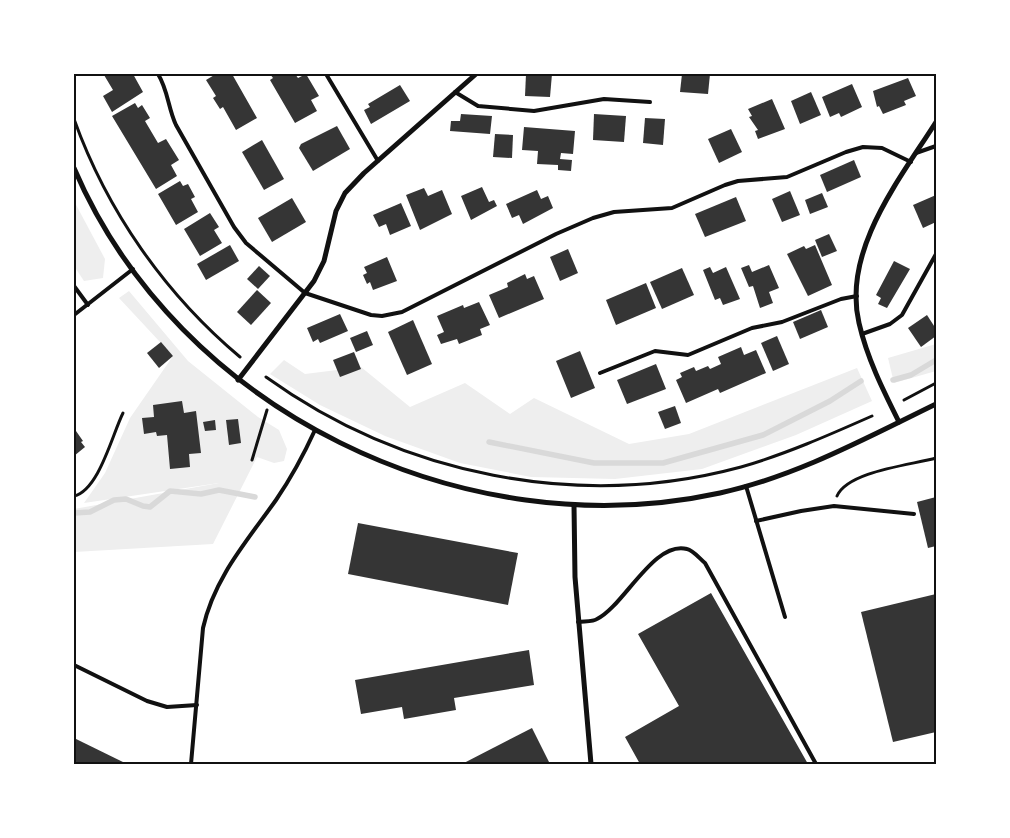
<svg xmlns="http://www.w3.org/2000/svg" width="1010" height="838" font-family="'Golos Text',sans-serif">
<rect width="100%" height="100%" fill="#fff"/>
<g fill="#eee">
<path d="M74,201L105,259L103,278L84,281L74,266Z"/>
<path d="M129,291L188,361L258,417L279,430L287,449L284,461L274,463L257,457L213,544L74,552V509L219,483L84,503L105,473L130,418L173,356L119,298Z"/>
<path d="M936,344V371L894,383L888,358Z"/>
<path d="M284,360L305,374L361,367L410,407L465,383L510,414L534,398L629,444L689,434L857,368L872,401L796,435L702,469L615,479L531,477L460,463L385,436L320,405L270,374Z"/>
</g>
<g fill="none" stroke-linecap="round" stroke-linejoin="round">
<g stroke="#d9d9d9" stroke-width="5.5">
<path d="M893,380L911,375L936,360"/>
<path d="M489,442L594,463H663L763,435L830,401L861,381"/>
<path d="M74,513L90,512L114,500L126,499L143,506L150,507L170,491L201,494L219,490L255,497"/>
</g>
</g>
<g fill="#353535">
<path d="M107,74H133L143,92L112,112L103,96L113,90L104,75Z"/>
<path d="M216,74H232L257,118L236,130L223,107L220,109L213,98L216,96L206,80Z"/>
<path d="M270,74H295L298,78L306,74L319,96L311,100L317,111L295,123L270,80L273,78Z"/>
<path d="M526,74H552L550,97L525,96Z"/>
<path d="M682,74H710L708,94L680,92Z"/>
<path d="M908,78L916,96L904,101L906,105L883,114L879,106L877,107L873,91Z"/>
<path d="M852,84L862,107L841,117L839,113L830,117L822,97Z"/>
<path d="M400,85L410,101L371,124L364,110L370,107L368,104Z"/>
<path d="M811,92L821,115L800,124L791,101Z"/>
<path d="M772,99L785,129L758,139L755,131L758,130L749,117L752,116L748,109Z"/>
<path d="M135,103L138,108L142,105L150,118L145,121L158,143L166,139L179,160L171,165L177,176L156,189L112,116Z"/>
<path d="M461,114L492,116L490,134L450,131L451,121H460Z"/>
<path d="M594,114L626,116L624,142L593,140Z"/>
<path d="M645,118L665,119L663,145L643,143Z"/>
<path d="M337,126L350,149L313,171L299,148L301,144Z"/>
<path d="M524,127L575,131L573,154L561,153L560,159L572,160L571,171L558,170V165L537,164L538,151L522,150Z"/>
<path d="M731,129L742,152L719,163L708,139Z"/>
<path d="M495,134L513,135L512,158L493,157Z"/>
<path d="M262,140L284,179L264,190L242,152Z"/>
<path d="M854,160L861,177L827,192L820,175Z"/>
<path d="M180,181L183,186L188,184L195,197L191,199L198,212L176,225L158,194Z"/>
<path d="M482,187L489,202L494,200L497,206L471,220L461,196Z"/>
<path d="M424,188L428,196L442,190L452,214L420,230L406,195Z"/>
<path d="M537,190L541,199L548,196L553,208L523,224L519,215L512,218L506,204Z"/>
<path d="M790,191L800,215L782,222L772,199Z"/>
<path d="M822,193L828,207L810,214L805,200Z"/>
<path d="M936,195V222L923,228L913,205Z"/>
<path d="M736,197L746,221L705,237L695,214Z"/>
<path d="M292,198L306,222L272,242L258,218Z"/>
<path d="M401,203L411,226L390,235L386,224L379,227L373,215Z"/>
<path d="M210,213L219,227L214,230L222,243L200,256L184,229Z"/>
<path d="M829,234L837,251L822,257L815,240Z"/>
<path d="M230,245L239,261L206,280L197,264Z"/>
<path d="M815,245L832,285L808,296L787,254L804,246L806,249Z"/>
<path d="M568,249L578,273L560,281L550,257Z"/>
<path d="M387,257L397,281L373,290L370,282L367,284L363,275L367,273L364,267Z"/>
<path d="M894,261L910,269L887,308L878,304L881,298L876,295Z"/>
<path d="M749,265L752,272L769,265L779,288L769,292L773,303L760,308L753,286L749,287L741,268Z"/>
<path d="M259,266L270,276L258,289L247,279Z"/>
<path d="M710,267L713,273L726,267L740,299L723,305L720,298L715,300L703,270Z"/>
<path d="M682,268L694,295L662,309L650,282Z"/>
<path d="M525,274L527,279L534,276L544,299L499,318L489,295L508,287L507,283Z"/>
<path d="M646,283L656,308L616,325L606,300Z"/>
<path d="M257,290L271,303L251,325L237,312Z"/>
<path d="M479,302L490,325L480,329L482,335L459,344L457,339L441,344L437,335L444,332L437,316L463,305L464,308Z"/>
<path d="M821,310L828,327L800,339L793,322Z"/>
<path d="M340,314L348,331L320,343L318,339L313,342L307,328Z"/>
<path d="M927,315L936,329V336L921,347L908,328Z"/>
<path d="M413,320L432,364L407,375L388,332Z"/>
<path d="M367,331L373,345L356,352L350,338Z"/>
<path d="M777,336L789,364L773,371L761,343Z"/>
<path d="M161,342L173,356L159,368L147,353Z"/>
<path d="M741,347L744,355L756,350L766,373L720,393L718,389L686,403L676,380L682,377L680,373L694,367L696,371L708,366L710,369L721,364L718,357Z"/>
<path d="M580,351L595,388L571,398L556,361Z"/>
<path d="M354,352L361,369L340,377L333,360Z"/>
<path d="M656,364L666,389L627,404L617,380Z"/>
<path d="M182,401L184,413L196,411L201,453L189,454L190,467L170,469L167,435L157,436L156,432L144,434L142,418L154,417L153,405Z"/>
<path d="M675,406L681,423L665,429L658,412Z"/>
<path d="M238,419L241,443L229,445L226,420Z"/>
<path d="M215,420L216,430L205,431L203,422Z"/>
<path d="M76,431L83,441L81,442L85,447L74,456V433Z"/>
<path d="M936,497V546L928,548L917,502Z"/>
<path d="M358,523L518,553L508,605L348,574Z"/>
<path d="M711,593L808,764H640L625,737L679,706L638,634Z"/>
<path d="M936,594V732L893,742L861,612Z"/>
<path d="M529,650L534,685L454,698L456,710L404,719L402,707L361,714L355,680Z"/>
<path d="M532,728L550,764H462Z"/>
<path d="M74,738L127,764H74Z"/>
</g>
<g fill="none" stroke-linecap="round" stroke-linejoin="round">
<g stroke="#111" stroke-width="3">
<path d="M74,119C107,211 165,294 240,357"/>
<path d="M266,377C402,475 578,511 741,467C786,454 829,435 872,416"/>
<path d="M904,400L936,383"/>
<path d="M252,460L267,410"/>
<path d="M74,496C99,490 112,435 123,413"/>
<path d="M837,496C848,471 911,465 936,458"/>
</g>
<g stroke="#111" stroke-width="4">
<path d="M158,74C168,90 168,108 176,125L234,227L246,243L305,293L371,315L382,316L402,312L556,234L593,218L614,212L672,208L725,185L738,181L787,177L846,152L863,147L882,148L911,162"/>
<path d="M326,74L378,161"/>
<path d="M455,92L478,106L534,111L604,99L650,102"/>
<path d="M916,153L936,146"/>
<path d="M74,286L88,305"/>
<path d="M74,315L133,269"/>
<path d="M862,334L890,324L902,315L936,254"/>
<path d="M600,373L655,351L688,355L752,328L782,322L841,299L857,296"/>
<path d="M746,486L785,617"/>
<path d="M756,521L801,511L834,506L914,514"/>
<path d="M578,622C584,621 593,622 597,619C624,606 654,540 687,549C693,550 700,559 705,563L816,764"/>
<path d="M74,665L147,701L167,707L197,705"/>
<path d="M191,764L203,628C214,578 247,541 276,500C291,478 304,454 315,430"/>
</g>
<g stroke="#111" stroke-width="5">
<path d="M74,168C178,411 464,549 720,493C797,476 866,438 936,404"/>
<path d="M238,380L314,281L324,261L336,211L345,193L364,173L476,74"/>
<path d="M899,422C883,390 867,358 859,323C842,250 900,179 936,122"/>
<path d="M574,505L575,577L591,764"/>
</g>
</g>
<rect width="1010" height="838" fill="none" stroke="#ffffff" stroke-width="150"/>
<rect x="75" y="75" width="860" height="688" fill="none" stroke="#111" stroke-width="2"/>
</svg>
